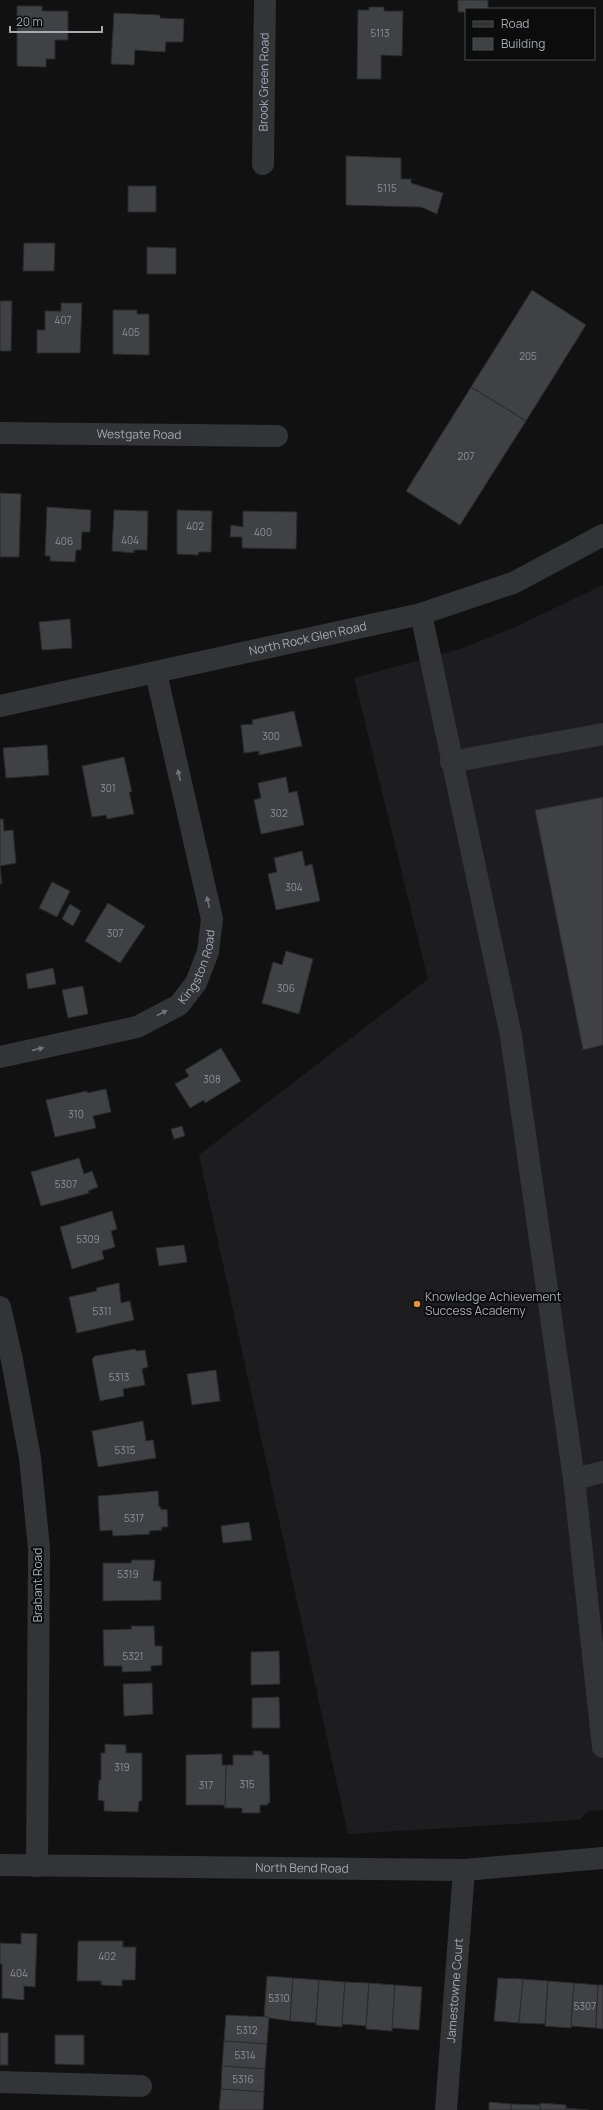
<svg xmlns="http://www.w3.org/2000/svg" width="603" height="2110" font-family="Manrope,sans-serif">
<rect width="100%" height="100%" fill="#111112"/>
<path fill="#1d1d1f" d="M603,585V1810L589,1811L579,1820L348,1834L199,1155L428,979L354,678L463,648L513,628Z"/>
<g fill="#404145" stroke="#2b2b2e">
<path d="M458,0H488V9H466V12H458Z"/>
<path d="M17,6H42V11H68V40H55V59H46V67L17,66Z"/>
<path d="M369,7H384V11H403L402,56L381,55V79H357L358,10H369Z"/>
<path d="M114,13L160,15V18L184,19L183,42H166L165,52L135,50L134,65L111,64Z"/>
<path d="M346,156L401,158V179H411V183L443,193L437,214L421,207L346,205Z"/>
<rect x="128" y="186" width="28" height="26"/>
<path d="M24,243H55L54,271H23Z"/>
<path d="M147,247L176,248V274H147Z"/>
<path d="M532,290L586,325L526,421L471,387Z"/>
<path d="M0,301H12L11,351H0Z"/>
<path d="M61,303H82L80,353H37V330H45V311H61Z"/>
<path d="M113,310H137V314H149V355L113,354Z"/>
<path d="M471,387L526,421L460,525L406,491Z"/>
<path d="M0,493L21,494L19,557H0Z"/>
<path d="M47,507L91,510L90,532H82L81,550H76L75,562L50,561V556H45Z"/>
<path d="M114,510L148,511L147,550H134V553L112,551Z"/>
<path d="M177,510L212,511L211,552H199L198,555L177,554Z"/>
<path d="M243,511L297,512L296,549L242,548V537H230L231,525L243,527Z"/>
<path d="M70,619L72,648L42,650L39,622Z"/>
<path d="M294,711L302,746L259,755V751L244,753L241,725L253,724L252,720Z"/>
<path d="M47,745L49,775L6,778L3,748Z"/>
<path d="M124,757L132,792H129L134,814L107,819L106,815L92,817L82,766Z"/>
<path d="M286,777L289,793L297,791L304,825L261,834L254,800L261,798L258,783Z"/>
<path d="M603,797V1045L583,1050L535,810Z"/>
<path d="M0,819H3L4,831L13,830L16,863L0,866L2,884H0Z"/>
<path d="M302,851L305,866L312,864L320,901L276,910L268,874L277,872L274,858Z"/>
<path d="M52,882L70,891L57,917L39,908Z"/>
<path d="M108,903L145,926L120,963L85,941Z"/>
<path d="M70,904L81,911L73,926L62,919Z"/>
<path d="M286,951L313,959L299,1014L262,1003L273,962L282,965Z"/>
<path d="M53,968L56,984L28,989L26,974Z"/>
<path d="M83,986L88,1014L68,1018L62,990Z"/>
<path d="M221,1048L241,1081L205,1103L204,1100L190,1108L175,1084L189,1076L185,1070Z"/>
<path d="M106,1089L111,1112L93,1116L96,1128L55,1137L46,1100L87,1091V1093Z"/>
<path d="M182,1126L185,1136L174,1139L171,1129Z"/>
<path d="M79,1158L84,1174L92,1171L98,1187L88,1191L89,1193L41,1206L31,1172Z"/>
<path d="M112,1211L117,1229L111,1231L115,1247L102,1251L104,1259L72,1269L60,1227Z"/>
<path d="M184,1245L187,1262L159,1266L156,1248Z"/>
<path d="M119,1283L121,1303L130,1301L134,1320L77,1333L69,1297L97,1291L96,1288Z"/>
<path d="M135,1349L136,1351L145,1350L148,1367L142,1369L145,1385L123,1389L124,1396L100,1401L92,1359L95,1356Z"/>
<path d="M216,1370L220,1401L192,1405L187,1374Z"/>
<path d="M143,1421L146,1441L153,1440L156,1458L98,1467L92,1431Z"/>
<path d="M158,1491L159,1507H161V1510L167,1509L168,1527H162V1530L149,1531L150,1534L113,1536L112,1530L100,1531L98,1496Z"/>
<path d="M249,1522L252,1540L223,1543L221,1526Z"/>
<path d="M132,1560H155L153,1581H161V1600L103,1601V1563H131Z"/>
<path d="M131,1626H154L155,1646H162V1665L151,1666V1671L122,1672V1666H104L103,1630L132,1629Z"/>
<path d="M279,1651L280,1684L251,1685V1652Z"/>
<path d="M152,1683L153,1714L124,1716L123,1684Z"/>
<path d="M279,1697L280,1728H252V1698Z"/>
<path d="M105,1744L126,1745V1753H142V1801H139L138,1812L104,1811V1801L98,1800L99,1780H101V1753H105Z"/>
<path d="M253,1751H262V1754L269,1755L270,1803H267L268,1805H260V1813H242V1808H225L226,1765H233V1755H253Z"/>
<path d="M222,1754V1765H226L225,1808L223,1805H186V1755Z"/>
<path d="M21,1933L37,1934L35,1987L24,1986V2000L2,1998V1964H0V1943L21,1944Z"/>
<path d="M78,1941H123V1947H136L135,1980H122V1986L101,1985V1981H77Z"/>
<path d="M267,1976L293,1978L290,2021L264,2017Z"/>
<path d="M293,1978L319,1980L316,2023L290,2021Z"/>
<path d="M498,1978L523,1979L519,2023L494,2021Z"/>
<path d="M523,1979L548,1981L545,2024L519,2023Z"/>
<path d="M319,1980L345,1982L342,2027L316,2025Z"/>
<path d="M548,1981L574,1983L571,2028L545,2026Z"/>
<path d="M345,1982L369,1983L366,2026L342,2024Z"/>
<path d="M369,1983L395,1985L392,2031L366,2029Z"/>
<path d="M574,1983L598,1985L596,2028L571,2026Z"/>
<path d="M395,1985L422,1987L419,2030L392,2028Z"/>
<path d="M598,1985H603V2029L596,2028Z"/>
<path d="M226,2015L269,2017L267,2044L224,2041Z"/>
<rect x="0" y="2033" width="8" height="32"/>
<path d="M55,2035H84V2065L55,2064Z"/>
<path d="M224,2041L267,2044L265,2069L222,2066Z"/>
<path d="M222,2066L265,2069L264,2092L221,2089Z"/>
<path d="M221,2089L264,2092L263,2110H219Z"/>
<path d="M489,2102L511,2104V2110H489Z"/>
<path d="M540,2103L566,2105V2110H540Z"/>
<path d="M511,2104L540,2105V2110H511Z"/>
<path d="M566,2108L589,2110H566Z"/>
</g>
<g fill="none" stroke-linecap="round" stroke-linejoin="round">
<g stroke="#323437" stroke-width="22">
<path id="s1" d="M263,164L265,0"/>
<path id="s2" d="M0,433L277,436"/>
<path d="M421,614L511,1036L574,1479L603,1747"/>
<path id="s3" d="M0,706L421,614L513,583L603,535"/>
<path d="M451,762L603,734"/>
<path id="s4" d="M0,1057L137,1027L179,1005L196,983L208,952L212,919L156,673"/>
<path d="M0,1307L12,1360L30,1458L39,1548L37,1866"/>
<path d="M574,1479L603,1472"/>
<path id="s5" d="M0,1865L464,1870L603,1858"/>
<path d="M0,2082L141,2086"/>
<path id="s6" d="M446,2110L464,1870"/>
</g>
</g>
<defs><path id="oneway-solid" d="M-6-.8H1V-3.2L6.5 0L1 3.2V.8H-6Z"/></defs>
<g fill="#70757b">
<use href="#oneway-solid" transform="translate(179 775) rotate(-103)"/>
<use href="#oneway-solid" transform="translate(208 902) rotate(-103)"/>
<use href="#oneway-solid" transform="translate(162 1013) rotate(-28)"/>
<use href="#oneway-solid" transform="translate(38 1049) rotate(-13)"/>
</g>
<circle fill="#e49037" stroke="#0c0c0d" stroke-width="1.5" cx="417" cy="1304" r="4"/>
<g text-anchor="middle" stroke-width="4" stroke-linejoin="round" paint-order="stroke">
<g font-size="10" fill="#8a9097">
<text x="380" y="37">5113</text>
<text x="387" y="192">5115</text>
<text x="63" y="324">407</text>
<text x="131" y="336">405</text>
<text x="528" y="360">205</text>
<text x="466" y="460">207</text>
<text x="195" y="530">402</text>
<text x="263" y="536">400</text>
<text x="130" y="544">404</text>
<text x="64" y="545">406</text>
<text x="271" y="740">300</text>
<text x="108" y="792">301</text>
<text x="279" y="817">302</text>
<text x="294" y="891">304</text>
<text x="115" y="937">307</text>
<text x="286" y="992">306</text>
<text x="212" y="1083">308</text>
<text x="76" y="1118">310</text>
<text x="66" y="1188">5307</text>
<text x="88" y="1243">5309</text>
<text x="102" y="1315">5311</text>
<text x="119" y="1381">5313</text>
<text x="125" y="1454">5315</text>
<text x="134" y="1522">5317</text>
<text x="128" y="1578">5319</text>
<text x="133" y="1660">5321</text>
<text x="122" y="1771">319</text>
<text x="247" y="1788">315</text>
<text x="206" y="1789">317</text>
<text x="107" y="1960">402</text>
<text x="19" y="1977">404</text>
<text x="279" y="2002">5310</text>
<text x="585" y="2010">5307</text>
<text x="247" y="2034">5312</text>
<text x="245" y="2059">5314</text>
<text x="243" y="2083">5316</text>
</g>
<g font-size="12" fill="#a3aab2" stroke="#0c0c0d">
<text dy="4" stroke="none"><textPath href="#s1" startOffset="82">Brook Green Road</textPath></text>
<text dy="4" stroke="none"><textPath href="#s2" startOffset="139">Westgate Road</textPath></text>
<text dy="4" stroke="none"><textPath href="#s3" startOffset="315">North Rock Glen Road</textPath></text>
<text dy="4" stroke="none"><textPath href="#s4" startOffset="231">Kingston Road</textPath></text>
<text transform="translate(38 1585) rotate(-90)" y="4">Brabant Road</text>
<text dy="4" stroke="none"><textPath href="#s5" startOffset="302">North Bend Road</textPath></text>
<text dy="4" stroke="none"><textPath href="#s6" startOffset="120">Jamestowne Court</textPath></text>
</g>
<g font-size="12" fill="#a3aab2" stroke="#0c0c0d" text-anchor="start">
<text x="425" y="1301">Knowledge Achievement<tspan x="425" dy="14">Success Academy</tspan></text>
</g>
</g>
<rect x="465" y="8" width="130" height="52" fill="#0c0c0d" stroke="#484b4f"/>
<rect x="473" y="21" width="20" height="6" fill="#323437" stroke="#484b4f"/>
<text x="501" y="28" font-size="12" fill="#a3aab2">Road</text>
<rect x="473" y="38" width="20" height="12" fill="#404145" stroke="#484b4f"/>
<text x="501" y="48" font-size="12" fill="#a3aab2">Building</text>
<path d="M10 26v6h92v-6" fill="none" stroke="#a3aab2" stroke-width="2"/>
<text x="16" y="26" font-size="12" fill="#a3aab2" stroke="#0c0c0d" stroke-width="3" paint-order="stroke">20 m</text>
</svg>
